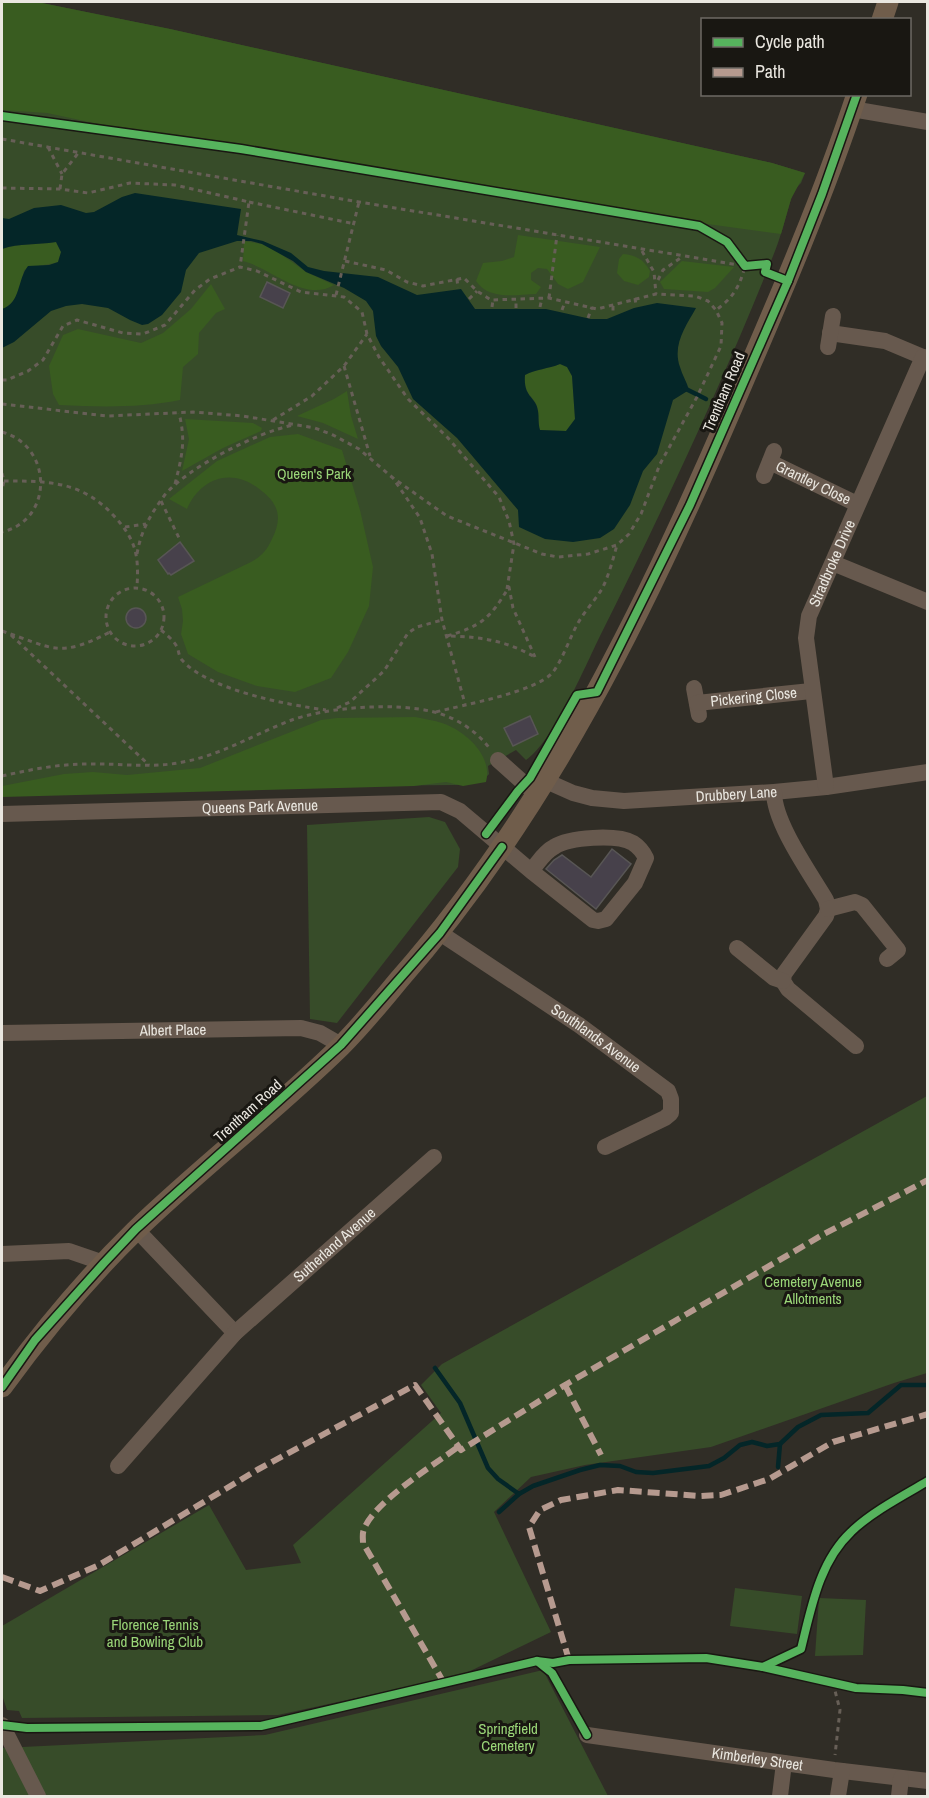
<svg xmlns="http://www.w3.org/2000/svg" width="929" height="1798" font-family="'Archivo Narrow',sans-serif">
<rect width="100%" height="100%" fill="#302d26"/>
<g fill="#374c29">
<path d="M2,2H37L170,29L772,163L805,173L801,183L794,190C787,210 783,231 775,251C723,382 663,510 600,636C585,667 553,742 526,760L516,750L488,766L489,774L482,782L456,785L229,787L2,793Z"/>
<path d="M429,817L445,822L460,849L458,867L337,1023L310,1019L307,825Z"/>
<path d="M927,1096V1373L894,1383L711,1447L585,1465L531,1477L494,1512L551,1632L462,1675L278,1715L22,1718L19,1711L7,1710L2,1695V1626L209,1505L246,1570L301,1563L293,1545L441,1413L421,1385L442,1364Z"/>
<path d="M735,1588L802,1596L797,1634L730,1626Z"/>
<path d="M819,1598L866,1600L863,1655L815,1656Z"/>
<path d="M543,1670L608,1796H3L2,1793V1748L265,1735Z"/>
</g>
<g fill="#395c20">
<path d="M2,2H37L170,29L772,163L805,173L791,199L781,234L700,223L699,224L657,217L651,214L650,216L609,209L602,205L601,207L559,200V198L552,197L551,199L510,192V190L504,189L503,191L462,184V182L456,181L415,175V173L108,126L47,113L2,110Z"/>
<path d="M518,235L600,247L583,282L568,289L558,284L547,269L538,268L531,273V280L541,287L536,294C514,295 489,300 476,281L483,263L502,261L514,257Z"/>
<path d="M244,241L262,244L275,250L306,272L334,285C305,303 271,268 243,261Z"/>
<path d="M56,242L61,252L58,262C45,266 38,264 24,270C21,285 17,304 2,309V249C19,243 37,245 56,242Z"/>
<path d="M623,254C636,255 643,259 650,271L649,277L638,285L624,281L617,273L619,259Z"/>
<path d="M682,261L734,267L715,288L708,292L664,289L660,282Z"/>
<path d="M211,284L225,309L216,313L199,333L198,354L183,367L180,400C140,408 100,407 59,405L53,394L49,366L63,335L78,329L141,343L163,333L191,309Z"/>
<path d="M560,364L567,367L572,376L575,419L566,431L540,430C538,423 539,417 538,410C536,395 523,398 525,375C536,369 548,369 560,364Z"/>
<path d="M347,391L351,416L358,439L323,423L297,416L334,399Z"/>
<path d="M185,419L253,423L262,428L261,431L223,448L182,471L189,439Z"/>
<path d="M298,434L342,450L360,510L373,567L369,606L348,652L331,678L295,692L257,686L218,672L188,654L181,634L183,621L182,609L178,597L251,562C262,556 267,550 272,539C284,515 277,502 258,488C230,467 200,479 187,509L169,499L217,461L270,437Z"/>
<path d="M415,717C424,719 433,720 442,723C466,731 493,756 486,782L463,786L446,782L414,786L2,797V786L64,774L93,772L127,775L200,768L321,720L337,718Z"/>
</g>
<path fill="#042628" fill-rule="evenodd" d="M135,193L241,209L237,235L263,241L291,253L308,267L324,271L378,277L417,295L461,289L475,309H546L591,319H607L634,308L657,303L696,308C686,326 672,345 680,367C682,375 687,382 689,390L673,400L657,454L643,471L630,505L614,529L600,538L573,542L545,539L519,527L518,510L457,438L413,399L398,367L381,346L376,336L373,311L366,301L344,288L306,272L293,261L262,244L251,241H237L199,253L186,270L181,292L162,315L148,324L142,325L130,320L108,308L82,304L66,306L51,311L14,342L2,348V309C21,303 17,280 28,266L49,265L58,262L61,252L56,242C37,245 19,243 2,249V218L9,219L34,208L61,205L86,213L94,212L122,197ZM560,364L567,367L572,376L575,419L566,431L540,430C538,423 539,417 538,411C536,396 523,398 525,375C536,369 548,369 560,364Z"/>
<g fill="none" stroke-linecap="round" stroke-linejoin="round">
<g stroke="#042628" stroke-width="4.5">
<path d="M684,388L706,399"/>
<path d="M435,1368L460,1403L488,1468L498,1479L519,1494"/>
<path d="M778,1467L780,1444"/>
<path d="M499,1512L519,1494L533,1486L580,1470L600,1465L620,1466L636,1472L653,1473L709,1466L724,1458L740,1445L752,1442L767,1446L780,1444L798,1427L821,1415L868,1413L901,1385H928"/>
</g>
</g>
<g fill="#47414b" stroke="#585655" stroke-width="1.5">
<path d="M267,282L290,293L283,308L260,297Z"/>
<path d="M180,542L194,561L171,575L169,573L168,574L158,560Z"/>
<circle cx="136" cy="618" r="10"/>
<path d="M530,716L538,734L513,746L504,728Z"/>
<path d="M612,849L631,864L596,909L546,869L554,860L562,855L591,877Z"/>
</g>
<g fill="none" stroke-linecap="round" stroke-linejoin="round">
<g stroke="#675f57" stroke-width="3" stroke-dasharray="4.5 4.5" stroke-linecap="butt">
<path d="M2,139L359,202L745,266C740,286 733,298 716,310"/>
<path d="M48,147L62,174"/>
<path d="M2,188L60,189L88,193L130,183L175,185L249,202L240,267"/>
<path d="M60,189L62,174L79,152"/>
<path d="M249,202L355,224"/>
<path d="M642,251L654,272L656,294"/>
<path d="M345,261L386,270L407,282L423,286L464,278L477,291L491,300L549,298L597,309L656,294L695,296L708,301L716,310L722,323L721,346L697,397L660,464L641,514L629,534L617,545L588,554L558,557L542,554L447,516L393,478"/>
<path d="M457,279L458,288"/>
<path d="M658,280L663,270L682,257"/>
<path d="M336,295L359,202"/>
<path d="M549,298L557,235"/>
<path d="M635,298L636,305"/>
<path d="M469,299L477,291"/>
<path d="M613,306V314"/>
<path d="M492,307L493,300"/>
<path d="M540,307L542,298"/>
<path d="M516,308V300"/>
<path d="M562,310L565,302"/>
<path d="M588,318L592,307"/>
<path d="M344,366L370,456"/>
<path d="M2,380H7L28,371L43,360L63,326L77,320L123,333L143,334L165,325L195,290L210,279L240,267L257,271L301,292L344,297L362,312L367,334L379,357L408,399L448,438L499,497L509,521L514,544L507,589"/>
<path d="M2,404L107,416L193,412L243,416L315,428L333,435L359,449L393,478L420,518L432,554L442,620L465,704"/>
<path d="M273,420L312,396L344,366L367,334"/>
<path d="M2,432C53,446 54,520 2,532"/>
<path d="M2,473L4,481L2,490"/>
<path d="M4,481C48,481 82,481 114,516C136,540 139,555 137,587"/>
<path d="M175,484C182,456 186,441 179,413"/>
<path d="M161,501L180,540"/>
<path d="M125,527L146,524"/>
<path d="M137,554C141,531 150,515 164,496C186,468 258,432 293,425"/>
<circle cx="135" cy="617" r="29"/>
<path d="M161,630C167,635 174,641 177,647C179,652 179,657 182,660C208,690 288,705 326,710"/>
<path d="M2,631C53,648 58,659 110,632"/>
<path d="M11,635L149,765"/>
<path d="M447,636C482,626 490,618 509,587L513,608L535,657"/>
<path d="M451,636C482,637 506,641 533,656"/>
<path d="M337,708L350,702L384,671L408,633L417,627L442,620"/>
<path d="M436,712C462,705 537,692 553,672C564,657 569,639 578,623C585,611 595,600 602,589C609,575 613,559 617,545"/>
<path d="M2,776C33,769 64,763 96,764C125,764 155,768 183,762C221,755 253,735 289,721C326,707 395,702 434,712C455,717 477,731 490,749"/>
<path d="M833,1683L840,1710L835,1755"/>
</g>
<g stroke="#67594e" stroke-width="16">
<path d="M852,109L928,122"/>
<path d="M830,333L885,341L923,357"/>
<path d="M828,347L833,316"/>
<path id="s1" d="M770,462L857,504"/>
<path d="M764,476L774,451"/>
<path d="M833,563L928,602"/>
<path d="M694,688L699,715"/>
<path id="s2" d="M697,703L811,691"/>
<path d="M498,760L537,795"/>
<path id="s3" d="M546,781L573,793L592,798L624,801L774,792L826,787L928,772"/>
<path id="s4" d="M826,787L806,638L809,616L923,357L928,358"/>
<path d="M774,792C774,823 810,873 826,900L828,909L826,916L784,974L783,981L788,989L856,1046"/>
<path id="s5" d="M2,814L441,802L460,811L531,871L593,920L598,921L606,919L635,883L646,858C643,852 639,847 633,843C617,834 569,837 554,847C544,852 538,863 531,871"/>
<path d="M828,909L855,902L862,905L898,950L887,959"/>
<path id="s6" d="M440,933L579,1025L668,1091L671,1099V1113L665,1118L605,1147"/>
<path d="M737,948L774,978L783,981"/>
<path id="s7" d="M2,1033L301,1028L320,1033L341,1045"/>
<path d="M136,1229L235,1333"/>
<path d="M2,1254L69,1251L104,1263"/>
<path id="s8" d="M118,1466L235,1333L434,1157"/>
<path d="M2,1725L38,1796"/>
<path id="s9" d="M587,1735L834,1770L928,1781"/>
<path d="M780,1796L784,1763"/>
<path d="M838,1796L842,1771"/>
<path d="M899,1796L901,1778"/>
</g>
<g stroke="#705d4b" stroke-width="21">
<path d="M882,20L888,2"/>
<path d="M2,1387C42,1332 86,1279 135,1231C201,1167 275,1111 341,1046C361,1026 380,1003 398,981C547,812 646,608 734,403C778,301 822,200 857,94"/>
</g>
<g stroke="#b69a8f" stroke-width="6" stroke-dasharray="12 6" stroke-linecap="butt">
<path d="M565,1385L601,1455"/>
<path d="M2,1577L40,1591L99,1565L257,1470L415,1385L461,1450L565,1385L824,1234L928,1180"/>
<path d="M569,1660L529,1527L540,1510L561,1500L618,1490L700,1496L721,1495L769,1479L833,1442L928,1414"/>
<path d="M444,1683L363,1543C363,1538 362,1534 364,1529C375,1501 434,1465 458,1447"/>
</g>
<defs>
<g id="cycleway">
<path d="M2,116L241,149L699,226L727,242L745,266L767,264L765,272L788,281"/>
<path d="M486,834L518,791L530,778L577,695L597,692L690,505L788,281L822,194L857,94"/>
<path d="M2,1387L35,1340L104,1263L136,1229L341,1045L440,933L502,847"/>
<path d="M537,1661L552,1673L587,1735"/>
<path d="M763,1667L856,1688L903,1690L928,1693"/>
<path d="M2,1725L27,1728L261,1726L537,1661L553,1663L569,1660L706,1658L763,1667L801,1649C811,1609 819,1562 851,1532C870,1513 904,1495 928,1481"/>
</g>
</defs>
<use href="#cycleway" stroke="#191712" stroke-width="11"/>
<use href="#cycleway" stroke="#56b35d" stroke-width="8"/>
</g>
<g text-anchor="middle" stroke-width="6" stroke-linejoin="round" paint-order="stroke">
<g font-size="15" fill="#eae7e0" stroke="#191712">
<text transform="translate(724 392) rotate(-67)" y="5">Trentham Road</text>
<text dy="5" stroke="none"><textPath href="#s1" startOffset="48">Grantley Close</textPath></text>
<text dy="5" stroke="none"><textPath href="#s4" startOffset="230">Stradbroke Drive</textPath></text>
<text dy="5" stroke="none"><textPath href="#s2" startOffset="57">Pickering Close</textPath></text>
<text dy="5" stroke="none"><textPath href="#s3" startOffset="194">Drubbery Lane</textPath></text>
<text dy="5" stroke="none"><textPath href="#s5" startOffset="258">Queens Park Avenue</textPath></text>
<text dy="5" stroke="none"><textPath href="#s7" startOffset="171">Albert Place</textPath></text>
<text dy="5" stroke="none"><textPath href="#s6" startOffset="188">Southlands Avenue</textPath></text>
<text transform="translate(248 1111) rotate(-42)" y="5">Trentham Road</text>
<text dy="5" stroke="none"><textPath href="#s8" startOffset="310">Sutherland Avenue</textPath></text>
<text dy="5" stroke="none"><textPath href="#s9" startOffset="172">Kimberley Street</textPath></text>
</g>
<g font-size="15" fill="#9ad678" stroke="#191712">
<text x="314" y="479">Queen's Park</text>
<text x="813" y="1287">Cemetery Avenue<tspan x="813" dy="17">Allotments</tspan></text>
<text x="155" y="1630">Florence Tennis<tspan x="155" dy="17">and Bowling Club</tspan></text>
<text x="508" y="1734">Springfield<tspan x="508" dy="17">Cemetery</tspan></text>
</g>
</g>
<rect width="929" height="1798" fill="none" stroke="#eae7e0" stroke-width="6"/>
<rect x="701" y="18" width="210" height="78" fill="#191712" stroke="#6d6a64" stroke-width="1.5"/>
<rect x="713" y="38" width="30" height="9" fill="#56b35d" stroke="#6d6a64" stroke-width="1.5"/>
<text x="755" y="48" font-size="18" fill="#eae7e0">Cycle path</text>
<rect x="713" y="68" width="30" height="9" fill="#b69a8f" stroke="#6d6a64" stroke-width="1.5"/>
<text x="755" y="78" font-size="18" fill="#eae7e0">Path</text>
</svg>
